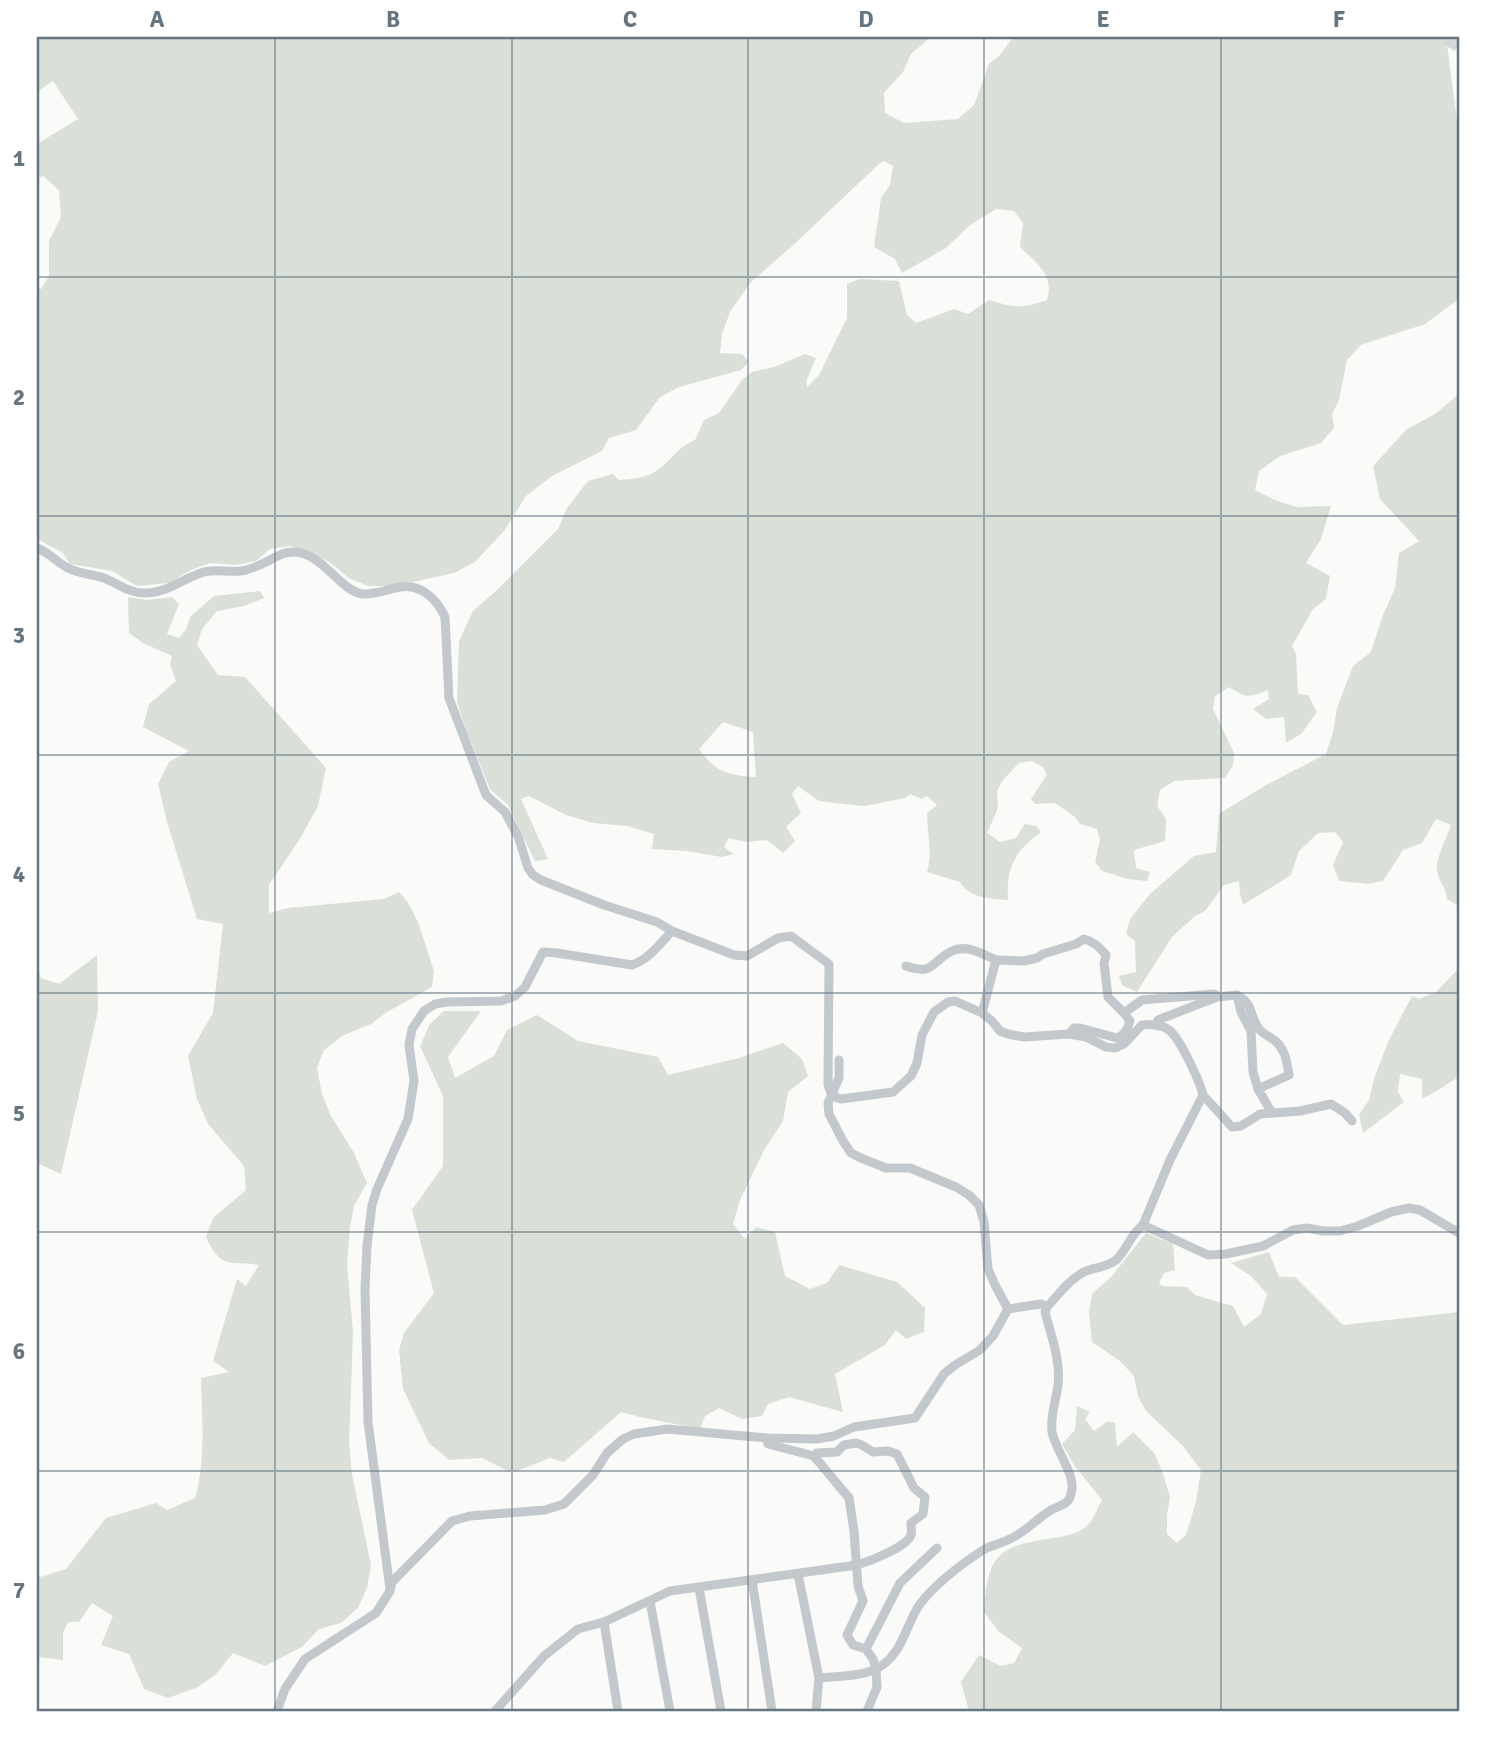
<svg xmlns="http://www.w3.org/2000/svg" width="1496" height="1748" font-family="Signika,sans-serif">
<rect width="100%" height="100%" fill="#fafaf8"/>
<g fill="#dadfd7" fill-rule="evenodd">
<path d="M37,37H931L911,54L903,72L884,93L885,113L904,123L958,119L974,105L989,64L1000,55L1013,37H1459V44L1455,41L1447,44L1459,137V299L1425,324L1361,345L1347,360L1339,400L1332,414L1334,428L1321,443L1280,456L1259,471L1255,490L1277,501L1297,507L1331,506L1321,539L1306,563L1330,576L1326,599L1313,609L1292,646L1296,654L1298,694L1308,695L1317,712L1301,734L1286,743L1284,717L1266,719L1253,709L1269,699L1268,690C1249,698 1246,698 1229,687L1215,696L1213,709L1234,753L1233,765L1225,778L1174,781L1160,790L1157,806L1166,819L1165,841L1134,850L1136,868L1150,872L1147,881L1128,879L1102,871L1095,862L1100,840L1097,829L1080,824L1075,817L1055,803L1035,804L1031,799L1047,775L1043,767L1031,761L1019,763L1003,780L997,791L998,808L987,833L1000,842L1016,838L1025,824L1036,826L1041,832C1015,851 1006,867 1008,900C991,899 969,898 960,882L927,872C933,853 927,832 927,813L937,805L927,796L922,799L910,794L905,798L865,806L843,804L819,801L798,786L792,794L801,813L786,827L795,841L783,853L767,840L746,842L729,838L724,847L734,854L722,857L686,851L652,849L654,834L627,826L593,823L566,815L529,796L521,799L548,859L535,861L508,805L490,789L468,735L457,702L459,641L473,611L496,591L558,529L567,508L588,481L613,474L619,480C632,479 648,478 659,469C673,458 677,448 695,440L704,420L719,413L742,380L752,372L774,367L805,354L816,358L807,379V387L819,375L847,318V284L860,279L899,281L907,315L916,323L954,309L968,314L989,300C1016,308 1020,309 1047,300C1055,276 1036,262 1020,247L1023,223L1014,211L996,209L970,225L946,248L902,273L895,259L874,247L881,198L890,185L893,166L884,161L880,163L790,248L750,283L730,312L722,334L720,353L742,354L749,362L741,370L679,387L660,397L636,430L609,438L602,451L552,476L526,496L504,531L475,562L454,573L394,586H368L349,578L329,562L306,550L290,546L270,549L256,561L236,565L210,563L191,570L169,583L137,586L112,571L70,564L63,553L37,539V288L41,289L49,276V241L61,217L59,190L43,176L37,178V144L78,119L53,81L37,92ZM723,722L753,732L756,777C727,775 717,773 699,749Z"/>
<path d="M1459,394V906L1447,899C1447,888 1438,881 1437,871C1436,856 1447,838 1451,825L1436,819L1422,843L1403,850L1383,881L1368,884L1339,881L1333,865L1343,842L1335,832L1318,833L1299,851L1291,875L1243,905L1240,894L1239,881L1224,885L1205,911L1195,916L1172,937L1137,992L1122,985L1119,976L1136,972L1135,941L1126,934L1130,919L1150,894L1194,856L1216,852L1219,814L1266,785L1326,754L1333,732L1337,708L1353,666L1371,652L1383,615L1395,588L1399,553L1419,541L1380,499L1373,466L1407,429L1435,414Z"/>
<path d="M260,591L264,598L244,606L217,611L202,629L197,645L218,675L245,677L326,768L318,806L301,837L269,885V913L288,908L384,899L399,892L407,901L418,922L434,971L432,987L387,1012L371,1024L342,1036L324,1050L317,1068L322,1094L331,1116L354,1153L367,1183L354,1206L350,1227L347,1264L353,1332L349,1443L352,1474L371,1565L367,1588L358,1608L341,1623L319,1629L302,1647L265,1666L233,1653L216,1674L198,1687L168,1698L144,1689L129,1654L101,1645L113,1616L92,1603L79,1622H68L63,1633V1660L37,1657V1578L66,1569L106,1518L156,1503L167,1510L195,1498C206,1460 202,1417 201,1378L229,1372L213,1361L237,1279L246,1286L259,1265C229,1260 222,1271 206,1237L213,1218L246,1190L244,1166L208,1124L197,1099L188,1056L213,1013L223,924L197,919L167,822L158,784L169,762L189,751L143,727L149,704L176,681L170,664L172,656L143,643L129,633L128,597L147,600L172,597L179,604L167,634L179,638L186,629L190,617L214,596Z"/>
<path d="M97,955L98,1011L61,1174L37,1163V966L41,978L59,984Z"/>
<path d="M1459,968V1077C1445,1084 1437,1093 1422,1098V1079L1400,1074L1398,1092L1404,1102L1363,1133L1359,1115L1369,1100L1374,1079L1388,1042L1412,996L1419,999L1436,992Z"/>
<path d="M444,1011H481L448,1057L455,1078L494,1056L507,1030L537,1015L578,1041L658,1057L668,1075L739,1058L783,1043L802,1059L808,1076L788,1092L783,1121L764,1150L740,1200L733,1224L745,1239L756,1227L775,1232L785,1276L810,1289L827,1283L839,1265L897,1282L925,1308L924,1332L906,1339L896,1330L885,1345L835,1374L843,1412L789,1397L768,1404L762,1416L742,1419L719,1408L705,1416L700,1429L640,1417L621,1412L564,1462L550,1458L512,1473L482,1458L449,1460L429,1443L403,1389L399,1350L404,1333L434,1293L412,1210L443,1166V1096L420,1046L430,1024Z"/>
<path d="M1146,1233L1173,1244L1175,1270L1164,1273L1159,1283L1162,1286L1187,1287L1195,1295L1233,1306L1244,1327L1261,1314L1267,1294L1251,1276L1231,1263L1269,1252L1279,1277H1295L1343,1325L1459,1312V1711H969L961,1682L979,1655L1001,1666L1014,1663L1022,1648L998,1631L984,1612C988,1554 997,1546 1054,1538C1066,1536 1081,1533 1089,1524C1094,1518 1098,1507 1102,1500L1074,1465L1062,1444L1075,1430L1077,1406L1090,1412L1085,1419L1094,1431L1108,1421L1115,1423L1117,1447L1133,1432L1155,1454L1163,1474L1170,1497L1167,1515V1534L1177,1543L1186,1535L1196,1502L1201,1470L1183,1446L1146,1411L1138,1396L1134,1376L1120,1361L1092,1342L1089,1313L1092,1294L1111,1277Z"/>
</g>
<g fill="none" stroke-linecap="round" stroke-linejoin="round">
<path stroke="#d5d9db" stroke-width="16" stroke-dasharray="16 8" stroke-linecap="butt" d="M1447,37L1459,44"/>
<g stroke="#c3c8cc" stroke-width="9">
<path d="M37,548C50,553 56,562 68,568C80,574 92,574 104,578C117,583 129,593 144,593C166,594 183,578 204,572C217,568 233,574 246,570C253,568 260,565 266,562C276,557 284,551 296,552C324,555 340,591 363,594C375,595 388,589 400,587C421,584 437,599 445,617L449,698L486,795L505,812L518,836L528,868L533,875L541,880L604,905L657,922L672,931L734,955L747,956L778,938L791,936L829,964L828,1085L832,1096"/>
<path d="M996,960L1024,961L1037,958L1043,954L1076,944L1084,939C1095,942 1099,947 1106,955L1104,963L1108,997L1124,1013L1130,1021C1128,1029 1125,1035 1117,1038L1080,1028H1074L1069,1034"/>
<path d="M906,966C935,976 931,961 952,951C966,944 983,954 996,960L982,1013"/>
<path d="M1237,995C1253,1004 1249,1012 1257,1026C1261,1034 1268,1035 1274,1040C1285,1048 1287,1062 1289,1075L1258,1089"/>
<path d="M1124,1013L1142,1000L1214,994L1216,995"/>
<path d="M1158,1026V1020L1217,997L1237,995L1241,1012L1251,1031L1253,1072L1258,1089L1272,1113"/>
<path d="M839,1060V1078L828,1103L829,1114L843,1141L851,1153L861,1158L886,1168H910L956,1187L969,1195L979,1205L984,1222L988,1269L995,1285L1008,1309"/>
<path d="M1203,1095L1232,1127L1241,1126L1260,1114L1300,1111L1331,1104L1345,1113L1352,1121"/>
<path d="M1143,1225L1208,1255L1226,1254L1263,1246L1293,1230L1307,1228L1323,1231H1340L1358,1226L1391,1212L1409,1208L1420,1210L1459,1233"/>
<path d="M767,1438L768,1444L814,1456L849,1498L854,1531L858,1586L863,1601L847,1635L853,1645L866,1649L873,1659L876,1669L877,1687L867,1711"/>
<path d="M798,1574L819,1678L816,1711"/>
<path d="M752,1580L772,1711"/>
<path d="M699,1588L721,1711"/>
<path d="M390,1589L368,1422L365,1289L367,1246L372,1205L377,1189L408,1119L414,1081L409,1045L412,1029L424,1011L435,1004L447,1002L501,1001L515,996L525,987L543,952L557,953L632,965C649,959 660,944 672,931"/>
<path d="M650,1601L670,1711"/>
<path d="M604,1622L618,1711"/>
<path d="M866,1649L900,1583L937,1548"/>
<path d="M819,1678C838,1676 865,1677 881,1666C903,1652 906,1624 920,1604C934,1585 965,1561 985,1549C993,1545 1002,1543 1010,1539C1026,1532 1038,1517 1053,1509C1059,1506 1068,1504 1070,1497C1079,1477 1056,1453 1052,1432C1050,1415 1056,1401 1058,1385C1061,1360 1051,1336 1045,1312L1047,1307C1058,1295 1070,1279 1084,1272C1094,1267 1106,1268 1116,1260C1127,1250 1131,1233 1143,1225L1170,1160L1203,1095C1200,1082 1180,1038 1169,1030C1162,1025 1151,1024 1142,1025L1124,1044L1115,1048L1106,1047L1086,1037L1069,1034L1024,1037L1008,1034L1000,1031L992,1021L982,1013L955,1001L948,1002L934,1012L922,1035L917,1063L911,1076L893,1092L841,1099L832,1096"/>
<path d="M277,1711L285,1689L305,1659L376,1613L390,1591L392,1582L452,1521L470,1516L545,1510L564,1504L593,1475L607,1453L623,1439L634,1434L667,1429L767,1438L817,1439L834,1436L854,1427L915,1418L944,1374L955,1365L980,1350L993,1336L1008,1309L1041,1304L1047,1307"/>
<path d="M495,1711L544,1656L578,1629L604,1622L670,1591L857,1565C870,1561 907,1547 911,1535C912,1531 911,1527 911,1523L923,1514L925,1497L914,1488L897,1454L888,1451L873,1452L862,1445L856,1443L844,1445L837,1452L817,1453L814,1456"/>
</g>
</g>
<path fill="none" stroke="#657683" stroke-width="2" stroke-opacity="0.55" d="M275,37V1711M512,37V1711M748,37V1711M984,37V1711M1221,37V1711M37,277H1459M37,516H1459M37,755H1459M37,993H1459M37,1232H1459M37,1471H1459"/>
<rect width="1496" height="1748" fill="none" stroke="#ffffff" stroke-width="77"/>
<rect x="38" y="38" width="1420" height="1672" fill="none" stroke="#657683" stroke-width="2.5"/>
<g font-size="23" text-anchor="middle" font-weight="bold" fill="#657683">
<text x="157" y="27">A</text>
<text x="393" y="27">B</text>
<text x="630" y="27">C</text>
<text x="866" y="27">D</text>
<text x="1103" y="27">E</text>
<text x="1339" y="27">F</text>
<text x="19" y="166">1</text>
<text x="19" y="405">2</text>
<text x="19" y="643">3</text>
<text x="19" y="882">4</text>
<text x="19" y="1121">5</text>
<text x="19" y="1359">6</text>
<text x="19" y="1598">7</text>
</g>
</svg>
